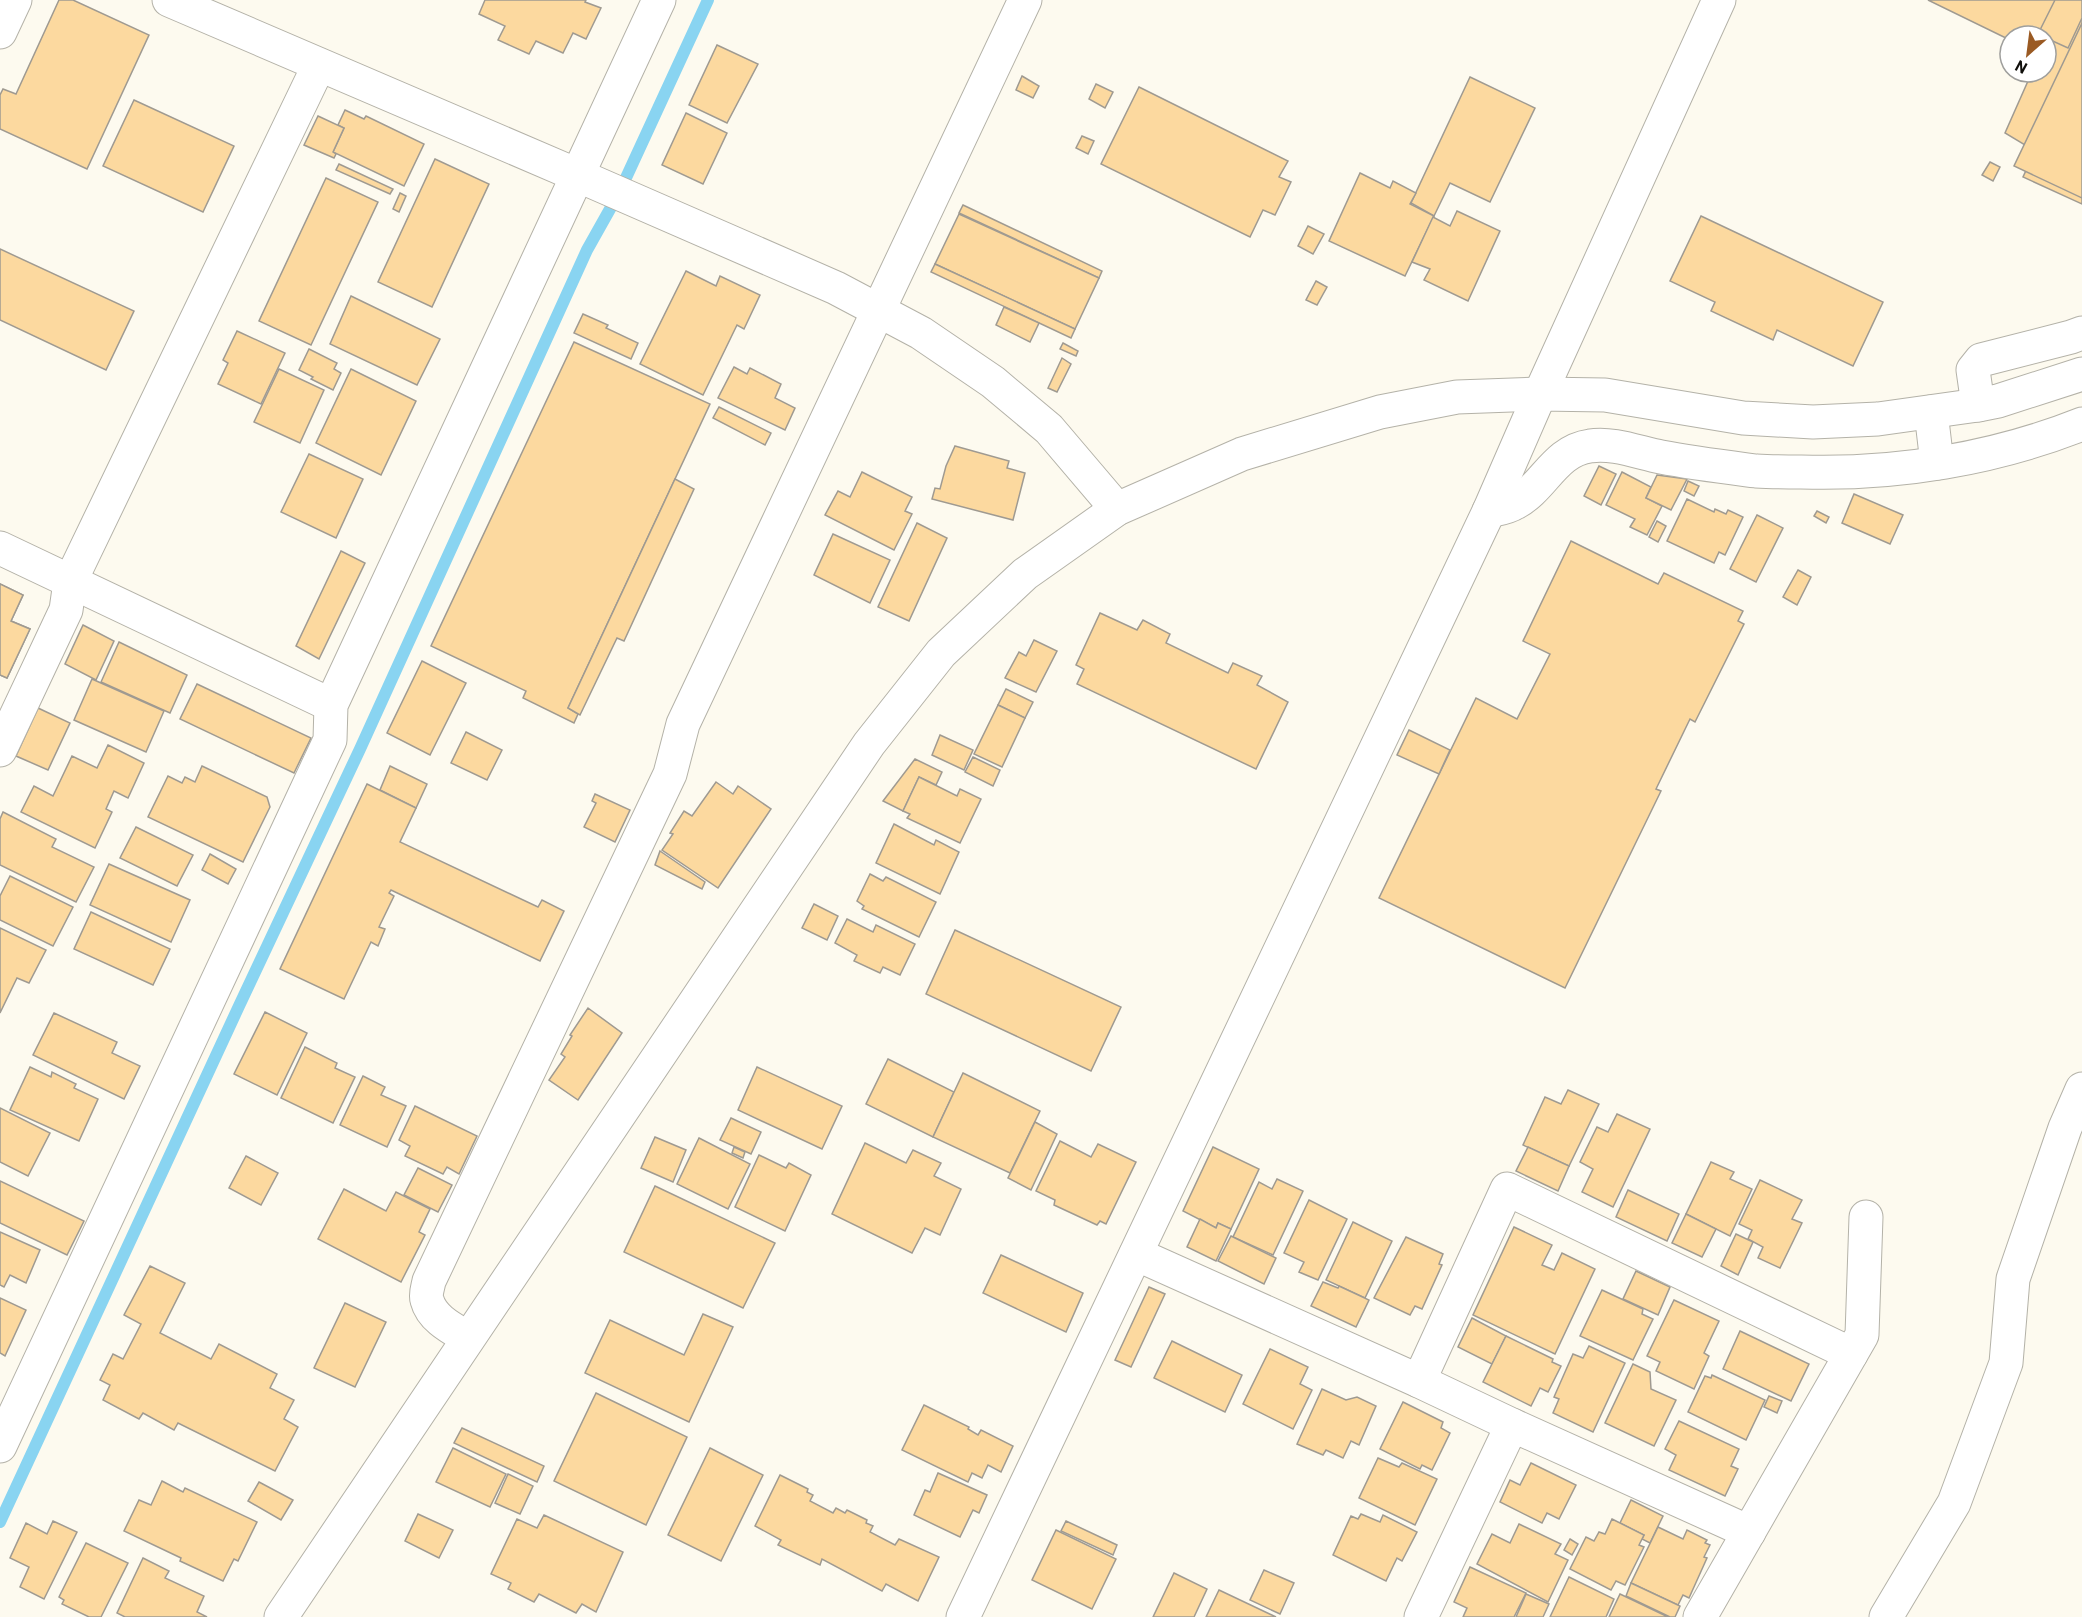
<svg xmlns="http://www.w3.org/2000/svg" width="2082" height="1617" font-family="Barlow,sans-serif">
<rect width="100%" height="100%" fill="#fdfaef"/>
<g fill="none" stroke-linecap="round" stroke-linejoin="round">
<path stroke="#89d4f1" stroke-width="12" d="M0,1522L239,1006L360,749L587,250L619,193L708,0"/>
</g>
<g fill="#fcd99f" stroke="#9f9a91" stroke-width="1.5">
<path d="M59,0H73L149,35L87,169L0,129V95L3,89L16,94Z"/>
<path d="M485,0H586L585,2L601,8L586,39L573,33L563,53L536,41L529,54L498,40L505,26L479,14Z"/>
<path d="M1928,0H2082V204L2023,177L2035,151L2005,133L2032,72H2046V36H2010V40Z"/>
<path d="M2055,0H2082V18L2068,48L2046,38V36L2038,34Z"/>
<path d="M2082,23V198L2014,166Z"/>
<path d="M717,45L758,64L727,123L689,105Z"/>
<path d="M1022,76L1039,86L1033,98L1016,90Z"/>
<path d="M1470,77L1535,108L1490,202L1450,183L1434,216L1411,203Z"/>
<path d="M1096,84L1113,92L1105,108L1089,99Z"/>
<path d="M1139,87L1288,161L1279,177L1291,182L1275,215L1263,210L1250,237L1101,164Z"/>
<path d="M134,100L234,146L203,212L103,166Z"/>
<path d="M345,110L364,119L366,116L424,144L404,186L333,152L344,128L338,125Z"/>
<path d="M686,113L727,133L703,184L662,165Z"/>
<path d="M318,116L344,128L333,152L336,154L334,158L304,145Z"/>
<path d="M1082,136L1094,141L1088,154L1076,148Z"/>
<path d="M435,159L489,184L432,307L378,282Z"/>
<path d="M1990,162L2000,167L1993,181L1982,175Z"/>
<path d="M339,164L393,189L390,194L336,170Z"/>
<path d="M1360,173L1390,188L1393,181L1416,193L1410,204L1434,216L1405,276L1329,241Z"/>
<path d="M326,178L378,202L311,345L259,321Z"/>
<path d="M400,193L406,196L399,212L393,209Z"/>
<path d="M963,205L1102,271L1099,278L959,213Z"/>
<path d="M1457,211L1500,231L1468,301L1424,280L1430,269L1412,262L1433,217L1450,226Z"/>
<path d="M959,214L1099,278L1075,329L935,264Z"/>
<path d="M1701,216L1883,302L1853,366L1777,330L1773,340L1711,311L1715,302L1670,281Z"/>
<path d="M1308,226L1324,234L1313,254L1298,246Z"/>
<path d="M0,249L134,311L106,370L0,320Z"/>
<path d="M935,264L1075,329L1071,338L931,272Z"/>
<path d="M686,271L716,286L720,276L760,295L744,329L737,325L703,395L640,364Z"/>
<path d="M1316,281L1327,287L1317,305L1306,300Z"/>
<path d="M351,296L440,339L417,385L330,344Z"/>
<path d="M1004,307L1039,323L1030,342L996,325Z"/>
<path d="M583,314L608,325L606,328L638,343L631,359L574,333Z"/>
<path d="M237,331L285,353L261,404L218,384L228,363L223,360Z"/>
<path d="M574,342L710,404L568,708L578,714L574,723L523,698L526,691L431,646Z"/>
<path d="M1063,343L1078,351L1076,356L1060,349Z"/>
<path d="M309,349L337,363L334,369L341,373L333,390L311,379L313,377L299,370Z"/>
<path d="M1062,358L1071,364L1057,392L1048,388Z"/>
<path d="M734,367L747,374L750,368L781,384L775,398L795,408L785,430L718,398Z"/>
<path d="M279,369L324,390L300,443L254,422Z"/>
<path d="M351,369L416,401L381,475L316,443Z"/>
<path d="M719,407L771,433L765,445L713,418Z"/>
<path d="M955,446L1009,461L1007,468L1025,473L1013,520L932,499L935,488L940,489L946,466Z"/>
<path d="M309,454L363,479L336,538L281,512Z"/>
<path d="M1599,466L1616,474L1601,505L1584,496Z"/>
<path d="M862,472L912,497L905,511L912,514L894,550L825,515L838,491L850,497Z"/>
<path d="M1622,472L1651,487L1646,498L1662,506L1647,535L1630,527L1635,519L1606,505Z"/>
<path d="M1657,475L1687,479L1671,510L1646,498Z"/>
<path d="M675,479L694,489L624,641L617,638L580,715L568,708Z"/>
<path d="M1688,481L1699,486L1694,496L1684,491Z"/>
<path d="M1854,494L1903,515L1890,544L1842,523Z"/>
<path d="M1687,499L1714,512L1715,509L1726,514L1728,510L1743,517L1725,555L1719,552L1714,563L1667,541Z"/>
<path d="M1817,511L1829,517L1826,523L1814,516Z"/>
<path d="M1757,515L1783,528L1756,582L1730,569Z"/>
<path d="M1657,521L1666,526L1658,542L1649,537Z"/>
<path d="M917,523L947,538L909,621L878,607Z"/>
<path d="M833,534L890,560L870,603L814,575Z"/>
<path d="M1571,541L1658,584L1664,573L1743,611L1738,621L1744,624L1695,722L1690,719L1656,789L1661,791L1565,988L1379,898L1476,698L1517,719L1550,654L1523,641Z"/>
<path d="M341,551L365,563L319,659L296,646Z"/>
<path d="M1798,570L1811,577L1797,605L1783,597Z"/>
<path d="M0,584L23,595L11,621L30,629L7,678L0,675Z"/>
<path d="M0,584L23,595L11,621L30,629L7,678L0,675Z"/>
<path d="M1100,613L1137,630L1143,620L1170,634L1166,643L1228,673L1233,663L1262,676L1257,685L1288,702L1256,769L1077,684L1084,669L1076,665Z"/>
<path d="M83,625L114,641L96,680L65,664Z"/>
<path d="M1034,640L1057,651L1036,692L1005,678L1019,652L1026,656Z"/>
<path d="M119,642L187,675L170,713L101,682Z"/>
<path d="M422,661L466,683L430,755L387,733Z"/>
<path d="M92,679L164,711L146,752L74,720Z"/>
<path d="M197,684L311,738L294,773L180,719Z"/>
<path d="M1006,689L1033,702L1025,718L998,705Z"/>
<path d="M998,705L1025,718L1002,767L974,754Z"/>
<path d="M38,708L70,723L48,770L16,756Z"/>
<path d="M1409,730L1450,750L1439,774L1397,755Z"/>
<path d="M466,732L502,750L487,780L451,763Z"/>
<path d="M940,735L973,750L964,770L932,755Z"/>
<path d="M108,745L144,763L128,798L114,791L106,809L112,812L95,848L21,812L34,786L53,796L72,756L97,768Z"/>
<path d="M973,757L1000,770L993,786L965,772Z"/>
<path d="M915,759L942,772L936,785L919,777L903,811L883,801Z"/>
<path d="M202,766L267,797L270,807L243,862L148,817L168,776L182,783L185,777L195,782Z"/>
<path d="M390,766L427,784L416,808L380,790Z"/>
<path d="M919,777L957,796L960,789L981,799L960,843L907,818L910,814L903,811Z"/>
<path d="M716,782L733,794L738,786L771,809L718,888L662,850L673,834L670,833L684,811L692,816Z"/>
<path d="M367,784L416,808L400,842L538,907L542,900L564,911L540,961L391,890L389,893L394,896L379,927L385,929L378,946L371,942L344,999L280,969Z"/>
<path d="M595,794L630,810L615,842L584,827L596,803L592,801Z"/>
<path d="M3,812L56,839L52,847L94,867L76,902L0,865V819Z"/>
<path d="M894,824L934,845L936,840L959,852L940,894L876,863Z"/>
<path d="M136,827L193,855L177,886L120,858Z"/>
<path d="M660,851L705,882L702,889L655,865Z"/>
<path d="M210,854L236,869L228,884L202,870Z"/>
<path d="M109,864L190,900L171,942L90,905Z"/>
<path d="M870,874L883,881L886,877L936,902L919,937L862,909L864,906L857,901Z"/>
<path d="M10,876L73,907L53,946L0,920V896Z"/>
<path d="M814,904L838,916L827,940L802,928Z"/>
<path d="M91,912L170,949L153,985L74,949Z"/>
<path d="M847,919L873,932L876,925L915,944L900,975L883,967L880,973L854,961L857,955L835,943Z"/>
<path d="M0,928L46,950L29,983L17,978L0,1013Z"/>
<path d="M955,930L1121,1007L1091,1071L926,994Z"/>
<path d="M588,1008L622,1033L578,1100L549,1080L565,1057L561,1054L572,1036L570,1035Z"/>
<path d="M265,1012L307,1033L277,1095L234,1074Z"/>
<path d="M54,1013L117,1042L112,1053L140,1066L124,1099L33,1055Z"/>
<path d="M305,1047L337,1063L335,1068L355,1077L333,1123L281,1098Z"/>
<path d="M888,1059L954,1092L933,1137L866,1104Z"/>
<path d="M30,1067L51,1077L52,1072L76,1084L74,1088L98,1099L79,1141L10,1110Z"/>
<path d="M757,1067L842,1106L822,1149L738,1110Z"/>
<path d="M963,1073L1040,1111L1010,1173L933,1137Z"/>
<path d="M363,1076L385,1087L381,1095L406,1106L387,1147L340,1125Z"/>
<path d="M1568,1090L1599,1104L1569,1166L1523,1145L1545,1097L1561,1104Z"/>
<path d="M415,1106L477,1136L459,1174L447,1167L443,1174L405,1156L410,1146L399,1140Z"/>
<path d="M0,1108L50,1133L28,1176L0,1162Z"/>
<path d="M1617,1114L1650,1129L1613,1207L1582,1192L1593,1169L1580,1162L1597,1127L1608,1132Z"/>
<path d="M731,1118L761,1132L751,1154L720,1140Z"/>
<path d="M1035,1122L1057,1134L1031,1190L1008,1178Z"/>
<path d="M655,1137L686,1150L673,1182L641,1168Z"/>
<path d="M699,1138L750,1164L728,1209L677,1184Z"/>
<path d="M1060,1141L1091,1157L1098,1144L1136,1162L1106,1224L1100,1221L1097,1225L1054,1205L1055,1200L1036,1191Z"/>
<path d="M865,1143L906,1163L913,1150L941,1163L934,1176L961,1189L940,1235L925,1228L912,1253L832,1214Z"/>
<path d="M734,1147L745,1152L743,1158L732,1153Z"/>
<path d="M1213,1147L1259,1169L1231,1229L1218,1223L1216,1228L1183,1211Z"/>
<path d="M1528,1147L1569,1166L1558,1191L1516,1171Z"/>
<path d="M759,1155L786,1168L789,1163L811,1175L785,1231L735,1207Z"/>
<path d="M246,1156L278,1173L261,1205L229,1188Z"/>
<path d="M1711,1162L1734,1172L1730,1179L1752,1189L1730,1236L1686,1214Z"/>
<path d="M418,1168L452,1185L438,1212L404,1195Z"/>
<path d="M1277,1179L1303,1191L1273,1255L1233,1237L1259,1182L1272,1189Z"/>
<path d="M1760,1180L1802,1200L1792,1219L1802,1223L1780,1268L1758,1258L1763,1247L1748,1239L1752,1230L1739,1224Z"/>
<path d="M0,1181L84,1221L67,1255L0,1223Z"/>
<path d="M655,1186L775,1243L743,1308L624,1252Z"/>
<path d="M344,1189L386,1211L396,1192L430,1209L419,1232L425,1235L401,1282L318,1239Z"/>
<path d="M1628,1190L1679,1214L1667,1241L1616,1217Z"/>
<path d="M1309,1200L1347,1219L1318,1280L1299,1272L1304,1262L1284,1253Z"/>
<path d="M1686,1214L1716,1229L1702,1257L1672,1243Z"/>
<path d="M1200,1219L1216,1228L1218,1223L1231,1229L1216,1261L1187,1247Z"/>
<path d="M1353,1222L1392,1241L1365,1298L1326,1280Z"/>
<path d="M1514,1227L1552,1245L1542,1265L1554,1270L1562,1253L1595,1269L1555,1354L1473,1315Z"/>
<path d="M0,1232L40,1250L26,1283L10,1275L4,1287L0,1285Z"/>
<path d="M1736,1234L1753,1242L1738,1275L1721,1266Z"/>
<path d="M1231,1236L1276,1258L1264,1284L1218,1261Z"/>
<path d="M1406,1237L1443,1254L1439,1264L1442,1265L1422,1309L1415,1306L1410,1315L1374,1298Z"/>
<path d="M1001,1255L1083,1293L1066,1332L983,1293Z"/>
<path d="M150,1266L185,1283L160,1333L211,1359L219,1344L277,1374L270,1388L294,1400L284,1419L298,1427L275,1471L178,1423L174,1430L143,1413L139,1419L103,1400L110,1385L100,1380L113,1354L123,1359L141,1324L124,1315Z"/>
<path d="M1636,1271L1670,1287L1658,1315L1623,1299Z"/>
<path d="M1323,1282L1338,1288L1339,1286L1369,1300L1356,1327L1311,1306Z"/>
<path d="M1149,1287L1165,1294L1131,1367L1115,1360Z"/>
<path d="M1602,1290L1643,1309L1642,1314L1653,1319L1633,1360L1580,1336Z"/>
<path d="M0,1298L26,1310L5,1356L0,1353Z"/>
<path d="M1674,1300L1719,1321L1704,1353L1709,1356L1694,1389L1656,1371L1660,1362L1647,1356Z"/>
<path d="M345,1303L386,1322L355,1387L314,1368Z"/>
<path d="M703,1314L733,1327L689,1422L585,1373L610,1320L684,1355Z"/>
<path d="M1472,1318L1506,1336L1492,1364L1458,1347Z"/>
<path d="M1740,1331L1809,1364L1791,1401L1723,1369Z"/>
<path d="M1506,1336L1553,1359L1552,1362L1561,1366L1548,1392L1540,1388L1531,1406L1483,1382Z"/>
<path d="M1172,1341L1242,1375L1225,1412L1154,1378Z"/>
<path d="M1589,1346L1625,1363L1593,1432L1553,1413L1559,1399L1554,1397L1573,1354L1583,1358Z"/>
<path d="M1270,1349L1308,1367L1300,1384L1312,1390L1293,1429L1243,1404Z"/>
<path d="M1633,1364L1650,1372L1651,1389L1676,1400L1654,1446L1605,1423Z"/>
<path d="M1712,1375L1765,1400L1746,1440L1688,1412L1705,1376L1711,1378Z"/>
<path d="M1322,1389L1346,1400L1357,1397L1376,1406L1359,1445L1351,1441L1343,1458L1326,1450L1323,1455L1297,1444Z"/>
<path d="M596,1393L687,1437L646,1525L554,1481Z"/>
<path d="M1769,1396L1782,1401L1777,1413L1764,1407Z"/>
<path d="M1403,1402L1443,1422L1441,1428L1450,1433L1432,1470L1422,1465L1420,1469L1380,1449Z"/>
<path d="M924,1405L969,1427L968,1429L978,1435L981,1430L1013,1446L1001,1472L988,1465L982,1478L972,1473L968,1482L902,1450Z"/>
<path d="M1679,1421L1739,1449L1731,1466L1738,1469L1725,1496L1669,1470L1676,1455L1665,1449Z"/>
<path d="M462,1428L544,1466L537,1482L454,1443Z"/>
<path d="M453,1448L506,1474L490,1507L436,1482Z"/>
<path d="M710,1448L763,1475L721,1561L668,1535Z"/>
<path d="M1378,1458L1399,1467L1402,1463L1437,1479L1415,1525L1359,1498Z"/>
<path d="M1531,1463L1576,1485L1559,1519L1547,1513L1542,1523L1500,1502L1510,1480L1520,1485Z"/>
<path d="M938,1473L987,1495L979,1513L973,1510L960,1537L914,1515L925,1490L930,1492Z"/>
<path d="M508,1474L533,1486L520,1514L495,1503Z"/>
<path d="M780,1475L808,1489L807,1492L813,1495L810,1501L833,1513L836,1508L845,1513L847,1510L867,1520L866,1523L873,1526L870,1532L895,1545L899,1539L939,1557L918,1601L886,1584L882,1591L822,1559L820,1565L778,1545L781,1540L755,1526Z"/>
<path d="M162,1481L183,1492L185,1488L257,1522L238,1561L234,1559L223,1581L180,1561L181,1558L124,1531L139,1500L151,1505Z"/>
<path d="M259,1482L293,1500L281,1520L248,1501Z"/>
<path d="M1631,1500L1663,1516L1650,1543L1642,1539L1644,1535L1620,1523Z"/>
<path d="M418,1514L453,1530L439,1558L405,1541Z"/>
<path d="M1361,1514L1380,1522L1383,1515L1417,1532L1402,1561L1397,1558L1386,1581L1333,1555L1351,1516L1358,1519Z"/>
<path d="M544,1515L623,1552L596,1612L582,1604L576,1613L539,1594L534,1602L508,1589L511,1583L491,1574L517,1519L537,1528Z"/>
<path d="M1612,1519L1644,1535L1639,1545L1644,1547L1625,1585L1616,1581L1611,1590L1570,1569L1586,1537L1594,1541L1599,1532L1605,1534Z"/>
<path d="M53,1521L77,1532L44,1599L20,1587L29,1567L10,1558L26,1523L47,1534Z"/>
<path d="M1066,1521L1117,1545L1113,1555L1061,1531Z"/>
<path d="M1519,1524L1561,1544L1555,1554L1568,1560L1548,1602L1477,1564L1492,1534L1510,1543Z"/>
<path d="M1658,1527L1683,1539L1687,1530L1707,1540L1705,1543L1710,1545L1704,1557L1707,1558L1689,1598L1683,1595L1678,1605L1631,1583Z"/>
<path d="M1056,1530L1116,1559L1092,1609L1032,1580Z"/>
<path d="M1570,1539L1578,1544L1572,1555L1564,1550Z"/>
<path d="M86,1543L128,1563L101,1617H89L62,1604L64,1600L59,1597Z"/>
<path d="M143,1558L169,1571L165,1578L204,1596L197,1612L207,1617H125L117,1613Z"/>
<path d="M1470,1567L1526,1593L1514,1617H1463L1467,1608L1454,1602Z"/>
<path d="M1264,1570L1294,1583L1280,1614L1250,1600Z"/>
<path d="M1174,1573L1207,1589L1194,1617H1153Z"/>
<path d="M1569,1577L1614,1599L1606,1617H1550Z"/>
<path d="M1631,1583L1680,1606L1675,1617H1670L1626,1596Z"/>
<path d="M1219,1590L1276,1617H1206Z"/>
<path d="M1526,1594L1549,1604L1543,1617H1516Z"/>
<path d="M1620,1594L1668,1617H1609Z"/>
</g>
<g fill="none" stroke-linecap="round" stroke-linejoin="round">
<defs>
<g id="street">
<path d="M169,0L577,175L836,288L921,333L993,382L1049,429L1117,509"/>
<path d="M0,32L15,0"/>
<path d="M1978,405L1973,370L1981,360L2071,337L2082,333"/>
<path d="M1931,412L1937,463"/>
<path d="M1489,511C1498,509 1507,508 1515,503C1544,488 1554,451 1590,446C1612,442 1640,453 1661,457C1692,463 1725,467 1756,471C1771,472 1786,472 1801,472C1896,475 1994,459 2082,424"/>
<path d="M0,548L331,705"/>
<path d="M0,750L66,610L70,582L319,65"/>
<path d="M1136,1254L1419,1381L1507,1189L1851,1354"/>
<path d="M468,1338C453,1329 432,1319 427,1300C425,1294 428,1287 429,1281L670,774L683,724L1025,0"/>
<path d="M1419,1381L1512,1425"/>
<path d="M0,1446L330,740L331,705L659,0"/>
<path d="M963,1617L1489,511L1540,394"/>
<path d="M1421,1617L1512,1425L1749,1532"/>
<path d="M1700,1617L1862,1335L1866,1217"/>
<path d="M1886,1617L1954,1503L2006,1363L2013,1279L2065,1128L2082,1089"/>
</g>
<g id="secondary">
<path d="M1540,394L1719,0"/>
<path d="M281,1617L869,744L941,653L1025,574L1117,509L1242,454L1380,412L1457,397L1540,394L1605,395L1743,418L1813,422L1878,419L1978,405L1998,401L2082,374"/>
</g>
</defs>
<use href="#street" stroke="#b4b2a8" stroke-width="35"/>
<use href="#secondary" stroke="#b4b2a8" stroke-width="35"/>
<use href="#street" stroke="#fff" stroke-width="33"/>
<use href="#secondary" stroke="#fff" stroke-width="33"/>
</g>
<g transform="translate(2028 54) rotate(208)"><circle r="28" fill="#ffffff" stroke="#9f9f9d" stroke-width="1.5"/>
<path d="M0-4.5L10 22L0 15L-10 22Z" fill="#9a5a23"/>
<text y="-9" font-size="16" font-weight="bold" text-anchor="middle" fill="#100f0b">N</text>
</g>
</svg>
